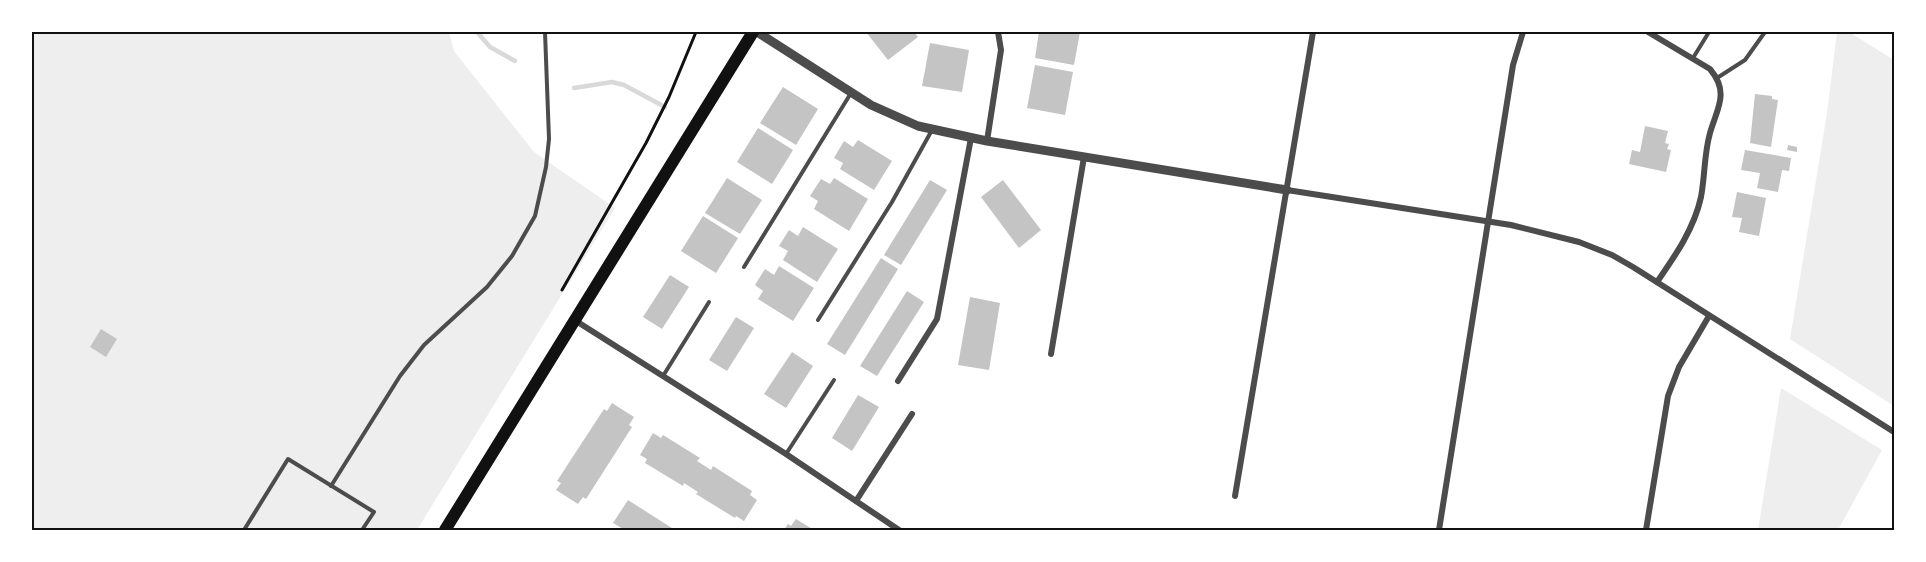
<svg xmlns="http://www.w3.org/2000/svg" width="1926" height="562" font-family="'PT Sans Narrow',sans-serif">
<rect width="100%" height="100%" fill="#fff"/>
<g fill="#eee">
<path d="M32,32H449L454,51L534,152L615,208L417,530H32Z"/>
<path d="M1837,32H1849L1894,60V406L1790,339L1827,113Z"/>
<path d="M1781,388L1882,450L1838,530H1758Z"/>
</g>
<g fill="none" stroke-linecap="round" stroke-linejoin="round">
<g stroke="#d9d9d9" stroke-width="4.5">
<path d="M477,32L490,47L515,61"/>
<path d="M574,88L612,82L624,85L665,107"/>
</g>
</g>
<g fill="#c4c4c4">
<path d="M866,32H914L918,37L888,60Z"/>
<path d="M1039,32H1080L1074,65L1035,58Z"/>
<path d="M930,43L969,50L962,92L922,86Z"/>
<path d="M1035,65L1073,72L1065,115L1027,108Z"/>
<path d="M783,87L818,109L796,145L760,123Z"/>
<path d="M1755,94L1772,96V99L1778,100L1771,147L1750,143Z"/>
<path d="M1645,126L1668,131L1665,143L1669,144L1667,149L1671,150L1666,172L1629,164L1632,150L1640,152Z"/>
<path d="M758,128L793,150L772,184L737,162Z"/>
<path d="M858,140L892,161L874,190L840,169L843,163L834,158L844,141L853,147Z"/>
<path d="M1788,145L1797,147V152L1787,150Z"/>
<path d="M1745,150L1791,158L1789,171L1782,170L1778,192L1757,188L1760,173L1741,170Z"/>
<path d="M727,178L762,200L740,234L705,213Z"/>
<path d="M834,178L868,199L849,231L814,209L818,201L810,196L821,179L830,184Z"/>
<path d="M930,180L947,190L901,265L884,255Z"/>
<path d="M1003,180L1041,230L1019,248L981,197Z"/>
<path d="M1737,192L1766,198L1759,236L1739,232L1742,218L1732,217Z"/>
<path d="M703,216L738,238L716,273L681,251Z"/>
<path d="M803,227L838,249L817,282L783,260L788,251L779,246L789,230L798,236Z"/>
<path d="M881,258L898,269L845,355L827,344Z"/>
<path d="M779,266L814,288L793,321L758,299L763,291L755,285L765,269L774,275Z"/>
<path d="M670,275L689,287L662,329L643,317Z"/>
<path d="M907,291L924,302L877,376L860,366Z"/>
<path d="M970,297L1000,303L989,370L958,365Z"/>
<path d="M736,317L754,328L727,371L709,360Z"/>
<path d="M101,329L117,339L106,357L90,347Z"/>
<path d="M792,352L813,366L786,408L764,394Z"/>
<path d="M858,395L879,407L852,451L832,438Z"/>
<path d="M612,403L634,417L629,425L632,427L586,499L583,497L578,504L556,490L561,483L557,481L604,409L607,411Z"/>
<path d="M653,433L661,438L663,435L700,458L697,461L711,470L713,466L752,491L750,495L757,500L744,521L736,516L735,518L696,494L698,492L684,483L683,486L645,463L647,459L640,455Z"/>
<path d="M628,500L675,530H625L613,523Z"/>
<path d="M796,519L814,530H784L788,524L791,526Z"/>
</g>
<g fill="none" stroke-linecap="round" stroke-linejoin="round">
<path stroke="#111" stroke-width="3" d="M562,290L646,143L669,97L696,32"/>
<g stroke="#4c4c4c" stroke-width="4">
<path d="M1693,58L1709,32"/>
<path d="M1717,78L1745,60L1765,32"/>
<path d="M744,267L851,93"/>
<path d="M818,320L892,202L932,130"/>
<path d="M663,376L709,302"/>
<path d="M786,454L834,380"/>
<path d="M331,486L400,376L424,345L487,287L512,256L535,216L546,167L549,139L545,32"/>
<path d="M244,530L288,459L374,512L362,530"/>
</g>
<g stroke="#4c4c4c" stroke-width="6">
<path d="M1648,32L1710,69C1730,93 1717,108 1710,133C1704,154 1705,176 1701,197C1694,229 1675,256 1657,282"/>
<path d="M987,141L1001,50L998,32"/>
<path d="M1287,190L1511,225L1579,242L1612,255L1633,267L1894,432"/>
<path d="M576,321L786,454L899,530"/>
<path d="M1051,354L1084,157"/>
<path d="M898,381L937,319L971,138"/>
<path d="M1235,496L1313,32"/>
<path d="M856,501L912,414"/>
<path d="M1439,530L1513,65L1523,32"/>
<path d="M1646,530L1668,396L1679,367L1709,316"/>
</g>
<path stroke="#4c4c4c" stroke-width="9" d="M757,32L871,105L918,126L987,141L1287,190"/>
<path stroke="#111" stroke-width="12" d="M445,530L753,32"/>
</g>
<rect width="1926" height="562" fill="none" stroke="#ffffff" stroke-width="66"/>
<rect x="33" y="33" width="1860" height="496" fill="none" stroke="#111" stroke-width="2"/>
</svg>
